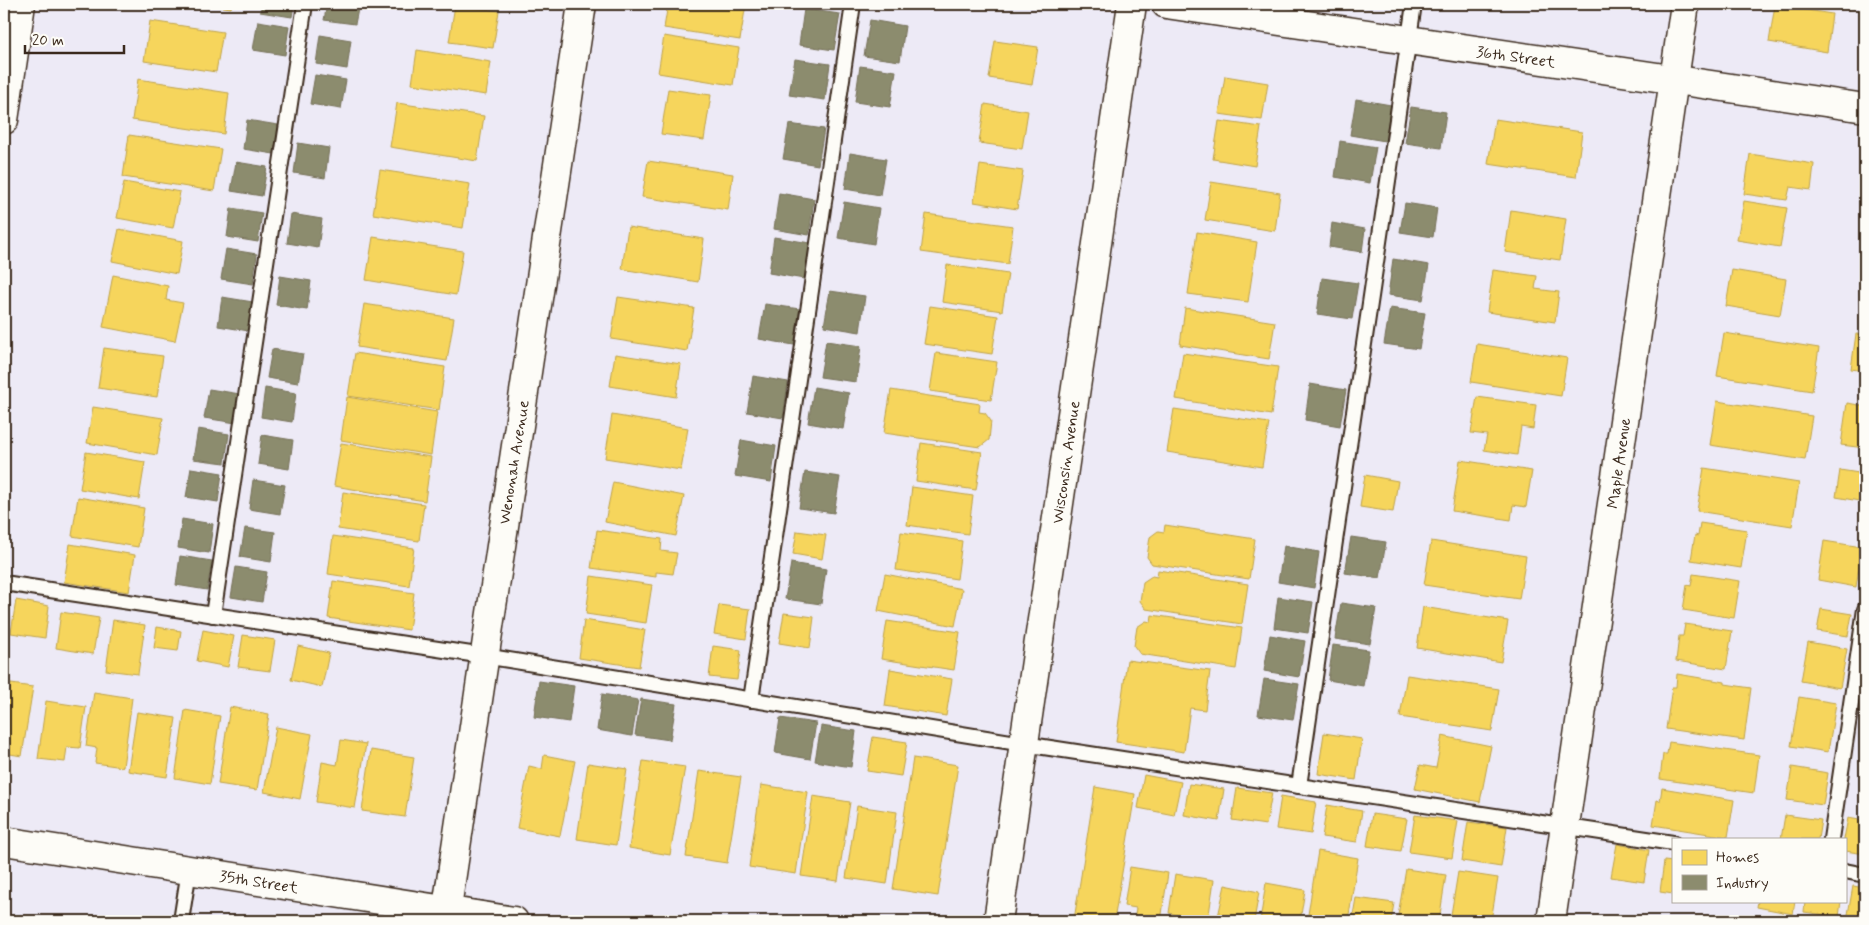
<svg xmlns="http://www.w3.org/2000/svg" width="1869" height="925" font-family="Mynerve,sans-serif">
<rect width="100%" height="100%" fill="#edeaf6"/>
<filter id="ink" filterUnits="userSpaceOnUse"><feTurbulence type="fractalNoise" baseFrequency=".02" numOctaves="2"/><feDisplacementMap in="SourceGraphic" scale="10" xChannelSelector="R" yChannelSelector="G"/><feConvolveMatrix kernelMatrix="1 2 1 2 8 2 1 2 1" color-interpolation-filters="sRGB"/></filter>
<g filter="url(#ink)">
<g fill="#f6d55c" stroke="#bea249">
<path d="M203,4H232L231,8Z"/>
<path d="M668,4H746L740,40L664,28Z"/>
<path d="M1816,4H1834V7Z"/>
<path d="M455,5L499,11L493,48L449,42Z"/>
<path d="M1775,5L1832,14L1827,52L1769,42Z"/>
<path d="M150,21L223,32L216,72L144,61Z"/>
<path d="M664,36L739,48L733,85L658,73Z"/>
<path d="M995,41L1038,47L1032,85L989,78Z"/>
<path d="M417,50L491,62L486,95L412,84Z"/>
<path d="M1225,76L1268,83L1262,120L1219,114Z"/>
<path d="M138,79L229,93L224,134L132,120Z"/>
<path d="M668,89L711,95L704,140L661,134Z"/>
<path d="M397,103L484,116L477,161L390,147Z"/>
<path d="M985,104L1028,111L1022,149L979,143Z"/>
<path d="M1495,119L1582,132L1576,177L1488,164Z"/>
<path d="M1219,121L1261,127L1255,166L1213,159Z"/>
<path d="M129,135L221,149L214,191L123,177Z"/>
<path d="M1750,154L1814,164L1811,190L1790,187L1787,200L1744,194Z"/>
<path d="M648,161L733,174L728,210L642,197Z"/>
<path d="M980,165L1023,171L1017,209L974,202Z"/>
<path d="M380,170L470,184L463,228L373,214Z"/>
<path d="M124,182L180,192L173,228L117,218Z"/>
<path d="M1211,182L1280,193L1275,231L1205,220Z"/>
<path d="M1744,201L1787,208L1780,247L1737,240Z"/>
<path d="M1511,210L1566,219L1560,260L1505,252Z"/>
<path d="M926,214L1013,226L1008,264L921,252Z"/>
<path d="M628,227L704,239L698,282L622,269Z"/>
<path d="M119,229L183,241L177,274L112,261Z"/>
<path d="M1197,232L1257,242L1248,302L1188,294Z"/>
<path d="M373,237L463,251L456,295L366,280Z"/>
<path d="M947,265L1008,274L1002,311L942,302Z"/>
<path d="M1493,270L1537,276L1535,289L1559,292L1555,322L1487,312Z"/>
<path d="M1732,270L1786,279L1780,315L1726,306Z"/>
<path d="M113,275L168,286L166,300L183,303L175,341L103,327Z"/>
<path d="M618,297L694,308L687,351L611,339Z"/>
<path d="M364,304L454,318L447,361L357,347Z"/>
<path d="M930,306L998,316L992,354L924,344Z"/>
<path d="M1185,308L1275,322L1269,359L1180,345Z"/>
<path d="M1724,333L1819,348L1812,391L1717,376Z"/>
<path d="M1856,334L1865,335V371L1851,369Z"/>
<path d="M1477,344L1567,358L1561,396L1471,382Z"/>
<path d="M104,348L163,356L157,397L98,388Z"/>
<path d="M355,353L445,367L439,410L348,396Z"/>
<path d="M936,353L997,362L991,400L930,391Z"/>
<path d="M1183,353L1278,367L1271,415L1176,399Z"/>
<path d="M615,354L681,364L676,397L610,386Z"/>
<path d="M891,390L980,404L979,412L985,413L991,421L989,440L980,447L884,433Z"/>
<path d="M347,397L437,412L431,455L341,440Z"/>
<path d="M1477,397L1536,405L1533,429L1521,427L1517,455L1484,450L1487,435L1471,433Z"/>
<path d="M1717,401L1812,416L1805,460L1710,445Z"/>
<path d="M1847,403L1865,406V448L1841,445Z"/>
<path d="M93,407L163,418L157,455L87,443Z"/>
<path d="M1174,409L1269,423L1262,467L1167,452Z"/>
<path d="M612,415L688,428L681,470L605,458Z"/>
<path d="M341,443L431,457L425,501L334,486Z"/>
<path d="M921,443L982,452L976,490L916,481Z"/>
<path d="M86,452L145,462L139,499L80,489Z"/>
<path d="M1460,460L1532,471L1526,507L1513,505L1511,520L1452,511Z"/>
<path d="M1704,468L1799,483L1792,526L1697,511Z"/>
<path d="M1840,470L1865,474V502L1836,497Z"/>
<path d="M1365,475L1398,481L1393,512L1360,507Z"/>
<path d="M613,482L684,496L676,536L605,522Z"/>
<path d="M912,487L973,496L968,534L907,525Z"/>
<path d="M343,492L424,504L419,541L338,529Z"/>
<path d="M78,497L144,508L138,547L72,536Z"/>
<path d="M1700,523L1747,530L1741,568L1691,560L1695,535L1698,536Z"/>
<path d="M1165,525L1255,539L1249,579L1152,564L1147,557L1150,537L1158,531L1164,532Z"/>
<path d="M597,530L662,539L661,551L677,553L673,574L656,572V577L591,568Z"/>
<path d="M797,531L826,535L822,559L793,554Z"/>
<path d="M901,532L962,541L957,579L896,570Z"/>
<path d="M333,536L414,548L409,586L328,574Z"/>
<path d="M1431,541L1526,556L1519,599L1424,585Z"/>
<path d="M1824,541L1862,547L1856,587L1818,580Z"/>
<path d="M70,544L135,555L129,592L64,582Z"/>
<path d="M1158,570L1248,584L1242,624L1146,609L1140,601L1143,582L1152,576L1157,577Z"/>
<path d="M885,574L962,589L955,626L878,611Z"/>
<path d="M1693,574L1740,581L1734,618L1683,610L1687,585L1691,586Z"/>
<path d="M591,576L652,585L646,623L586,614Z"/>
<path d="M333,581L414,593L409,630L328,618Z"/>
<path d="M16,600L49,606L45,638L11,633Z"/>
<path d="M719,605L750,609L746,639L714,634Z"/>
<path d="M1423,607L1508,621L1501,662L1417,648Z"/>
<path d="M1821,609L1852,614L1848,636L1817,631Z"/>
<path d="M61,612L99,618L93,654L56,648Z"/>
<path d="M784,613L814,617L810,648L779,643Z"/>
<path d="M1152,615L1242,628L1236,669L1140,654L1134,646L1137,627L1146,621L1151,622Z"/>
<path d="M113,620L145,625L138,674L106,670Z"/>
<path d="M584,620L645,630L639,667L579,658Z"/>
<path d="M887,621L960,632L954,670L881,659Z"/>
<path d="M1685,624L1732,631L1726,669L1676,661L1679,636H1683Z"/>
<path d="M157,627L181,631L178,651L154,648Z"/>
<path d="M203,630L234,636L228,667L197,661Z"/>
<path d="M243,635L275,640L270,671L238,667Z"/>
<path d="M1808,642L1847,649L1840,688L1801,681Z"/>
<path d="M298,646L329,653L322,687L291,680Z"/>
<path d="M713,646L741,650L737,680L709,677Z"/>
<path d="M1127,660L1210,671L1205,710L1190,708L1184,752L1116,742Z"/>
<path d="M890,669L952,679L946,716L885,706Z"/>
<path d="M1677,674L1725,682V684L1751,688L1744,740L1666,729L1672,687H1676Z"/>
<path d="M1407,675L1499,689L1492,731L1400,717Z"/>
<path d="M4,683L33,687L22,756L4,753Z"/>
<path d="M94,692L132,698L123,767L95,763L97,748L86,746Z"/>
<path d="M1799,697L1836,703L1828,752L1791,746Z"/>
<path d="M46,701L86,707L80,748L67,747L65,762L38,759Z"/>
<path d="M230,707L269,714L257,790L218,784Z"/>
<path d="M185,710L220,716L210,784L175,778Z"/>
<path d="M137,712L176,718L167,777L128,771Z"/>
<path d="M276,727L312,734L300,799L264,792Z"/>
<path d="M1324,733L1362,739L1356,780L1318,774Z"/>
<path d="M1442,736L1491,746L1480,802L1415,789L1420,765L1436,768Z"/>
<path d="M873,737L907,742L901,776L867,771Z"/>
<path d="M341,740L366,744L355,808L316,802L322,762L337,765Z"/>
<path d="M1669,742L1759,755L1754,793L1660,779L1663,754H1667Z"/>
<path d="M371,750L414,757L405,817L362,811Z"/>
<path d="M544,755L575,761L560,836L517,828L529,766L542,769Z"/>
<path d="M913,758L958,765L938,896L893,889Z"/>
<path d="M643,761L685,767L670,855L629,848Z"/>
<path d="M588,763L627,769L616,845L577,839Z"/>
<path d="M1792,767L1828,773L1823,805L1787,800Z"/>
<path d="M699,771L741,777L727,863L686,857Z"/>
<path d="M1144,775L1181,782L1174,815L1138,808Z"/>
<path d="M1189,784L1224,789L1219,821L1184,815Z"/>
<path d="M761,785L808,792L796,874L749,867Z"/>
<path d="M1095,787L1135,794L1114,921L1074,920Z"/>
<path d="M1237,788L1272,793L1266,825L1232,820Z"/>
<path d="M1662,788L1734,800L1728,837L1653,825L1657,800L1660,801Z"/>
<path d="M813,796L850,802L838,881L801,876Z"/>
<path d="M1281,796L1316,802L1311,834L1276,829Z"/>
<path d="M1327,805L1362,811L1357,842L1322,837Z"/>
<path d="M857,806L897,812L887,884L846,878Z"/>
<path d="M1372,814L1407,819L1401,851L1367,846Z"/>
<path d="M1415,815L1458,821L1452,858L1409,852Z"/>
<path d="M1785,815L1821,820L1818,839H1781Z"/>
<path d="M1848,818L1865,821V854L1845,851L1844,839Z"/>
<path d="M1468,822L1507,827L1501,867L1462,861Z"/>
<path d="M1617,844L1649,850L1644,882L1611,877Z"/>
<path d="M1318,851L1358,858L1348,921H1307Z"/>
<path d="M1664,861L1673,862V894L1660,892Z"/>
<path d="M1130,867L1168,873L1161,921H1134L1136,908L1124,906Z"/>
<path d="M1406,869L1446,875L1439,921H1397Z"/>
<path d="M1458,872L1498,878L1491,921H1450Z"/>
<path d="M1175,874L1214,880L1208,921H1181V916L1169,913Z"/>
<path d="M1266,883L1305,890L1300,921H1260Z"/>
<path d="M1225,885L1259,892L1254,921H1217Z"/>
<path d="M1853,886L1865,888V921L1847,920Z"/>
<path d="M1356,898L1394,903L1391,921H1352Z"/>
<path d="M1758,901H1795L1793,914L1757,907Z"/>
<path d="M1805,901H1841L1839,917L1804,912Z"/>
<path d="M1606,917L1635,921H1606Z"/>
</g>
<g fill="#8c8c6e" stroke="#746f56">
<path d="M262,4H294L292,17L260,12Z"/>
<path d="M327,4H359L355,24L324,20Z"/>
<path d="M804,9L840,14L834,50L799,45Z"/>
<path d="M870,20L905,26L900,61L864,56Z"/>
<path d="M258,21L289,26L285,55L253,50Z"/>
<path d="M320,35L351,40L347,69L316,64Z"/>
<path d="M795,59L830,64L825,100L789,95Z"/>
<path d="M860,66L896,71L890,107L855,102Z"/>
<path d="M315,75L346,80L341,109L310,104Z"/>
<path d="M1356,99L1391,105L1385,141L1350,135Z"/>
<path d="M1411,107L1446,112L1441,148L1405,143Z"/>
<path d="M247,120L278,125L274,154L243,149Z"/>
<path d="M789,124L824,129L818,165L783,159Z"/>
<path d="M1340,141L1376,147L1370,183L1335,177Z"/>
<path d="M298,143L329,148L325,178L294,173Z"/>
<path d="M850,153L886,159L880,195L845,189Z"/>
<path d="M236,162L267,167L262,196L231,191Z"/>
<path d="M779,193L814,199L809,235L774,229Z"/>
<path d="M844,202L879,208L874,244L838,238Z"/>
<path d="M1405,203L1437,208L1433,237L1400,232Z"/>
<path d="M231,208L262,213L258,242L227,237Z"/>
<path d="M291,214L322,219L318,248L287,243Z"/>
<path d="M1332,223L1365,229L1362,252L1329,247Z"/>
<path d="M774,237L810,243L804,279L769,273Z"/>
<path d="M226,249L257,254L253,284L221,279Z"/>
<path d="M1393,259L1429,265L1423,300L1388,295Z"/>
<path d="M280,276L311,281L307,310L276,305Z"/>
<path d="M1322,278L1358,283L1352,319L1317,314Z"/>
<path d="M830,291L865,296L860,332L824,326Z"/>
<path d="M222,297L253,302L249,331L218,326Z"/>
<path d="M765,304L800,309L794,345L759,339Z"/>
<path d="M1390,308L1425,313L1419,349L1384,344Z"/>
<path d="M826,341L861,346L856,382L820,377Z"/>
<path d="M272,349L303,354L298,383L267,378Z"/>
<path d="M753,376L788,382L783,418L747,412Z"/>
<path d="M1310,384L1346,390L1340,426L1305,420Z"/>
<path d="M814,387L849,393L843,429L808,423Z"/>
<path d="M265,388L296,393L292,422L261,417Z"/>
<path d="M209,389L240,394L236,423L204,418Z"/>
<path d="M198,429L229,434L225,463L193,459Z"/>
<path d="M262,435L293,440L289,469L258,464Z"/>
<path d="M741,440L776,446L771,482L735,476Z"/>
<path d="M191,468L222,473L218,502L186,497Z"/>
<path d="M805,472L840,477L834,513L799,508Z"/>
<path d="M253,480L285,485L280,514L249,509Z"/>
<path d="M182,519L213,524L209,553L178,548Z"/>
<path d="M245,528L275,532L271,562L240,557Z"/>
<path d="M1351,537L1386,542L1380,578L1345,573Z"/>
<path d="M1284,546L1319,552L1314,588L1278,582Z"/>
<path d="M180,556L212,561L207,590L176,585Z"/>
<path d="M791,563L826,569L821,604L785,599Z"/>
<path d="M236,567L267,572L262,602L231,597Z"/>
<path d="M1278,597L1313,602L1308,633L1274,628Z"/>
<path d="M1341,603L1376,608L1370,644L1335,639Z"/>
<path d="M1270,635L1305,641L1299,677L1264,671Z"/>
<path d="M1333,645L1369,650L1363,686L1328,680Z"/>
<path d="M1264,679L1299,684L1293,720L1258,715Z"/>
<path d="M539,681L574,686L569,722L534,717Z"/>
<path d="M602,694L638,700L632,736L597,730Z"/>
<path d="M641,699L676,704L670,740L635,735Z"/>
<path d="M780,718L816,723L810,759L775,753Z"/>
<path d="M821,726L856,731L851,767L815,761Z"/>
</g>
<g fill="none" stroke-linecap="round" stroke-linejoin="round">
<defs>
<g id="lane">
<path d="M4,583L484,656L1024,744L1673,843"/>
<path d="M213,615L305,4"/>
<path d="M751,700L853,4"/>
<path d="M1299,786L1414,4"/>
<path d="M1831,839L1865,609"/>
<path d="M1845,871L1865,875"/>
<path d="M181,921L189,870"/>
</g>
<g id="street">
<path d="M1166,4L1865,108"/>
<path d="M4,120L21,4"/>
<path d="M4,841L514,921"/>
<path d="M445,921L582,4"/>
<path d="M998,921L1132,4"/>
<path d="M1551,921L1685,4"/>
</g>
</defs>
<use href="#lane" stroke="#3b2a1e" stroke-width="18"/>
<use href="#street" stroke="#3b2a1e" stroke-width="31"/>
<use href="#lane" stroke="#fdfcf7" stroke-width="14"/>
<use href="#street" stroke="#fdfcf7" stroke-width="28"/>
</g>
</g>
<g text-anchor="middle" stroke-width="5" stroke-linejoin="round" paint-order="stroke">
<g font-size="16" fill="#3b2a1e" stroke="#fdfcf7">
<text transform="translate(1516 56) rotate(8)" y="6">36th Street</text>
<text transform="translate(513 462) rotate(-81)" y="6">Wenonah Avenue</text>
<text transform="translate(1065 462) rotate(-82)" y="6">Wisconsin Avenue</text>
<text transform="translate(1618 463) rotate(-82)" y="6">Maple Avenue</text>
<text transform="translate(259 881) rotate(9)" y="6">35th Street</text>
</g>
</g>
<rect width="1869" height="925" fill="none" stroke="#fdfcf7" stroke-width="20"/>
<rect x="10" y="10" width="1849" height="905" fill="none" stroke="#3b2a1e" stroke-width="2" filter="url(#ink)"/>
<rect x="1672" y="838" width="175" height="65" fill="#fdfcf7" stroke="#afa8a0"/>
<rect x="1682" y="850" width="25" height="15" fill="#f6d55c" stroke="#afa8a0"/>
<text x="1716" y="862" font-size="15" fill="#3b2a1e">Homes</text>
<rect x="1682" y="875" width="25" height="15" fill="#8c8c6e" stroke="#afa8a0"/>
<text x="1716" y="888" font-size="15" fill="#3b2a1e">Industry</text>
<path d="M25 45v8h99v-8" fill="none" stroke="#3b2a1e" stroke-width="2.5"/>
<text x="32" y="45" font-size="15" fill="#3b2a1e" stroke="#fdfcf7" stroke-width="4" paint-order="stroke">20 m</text>
</svg>
